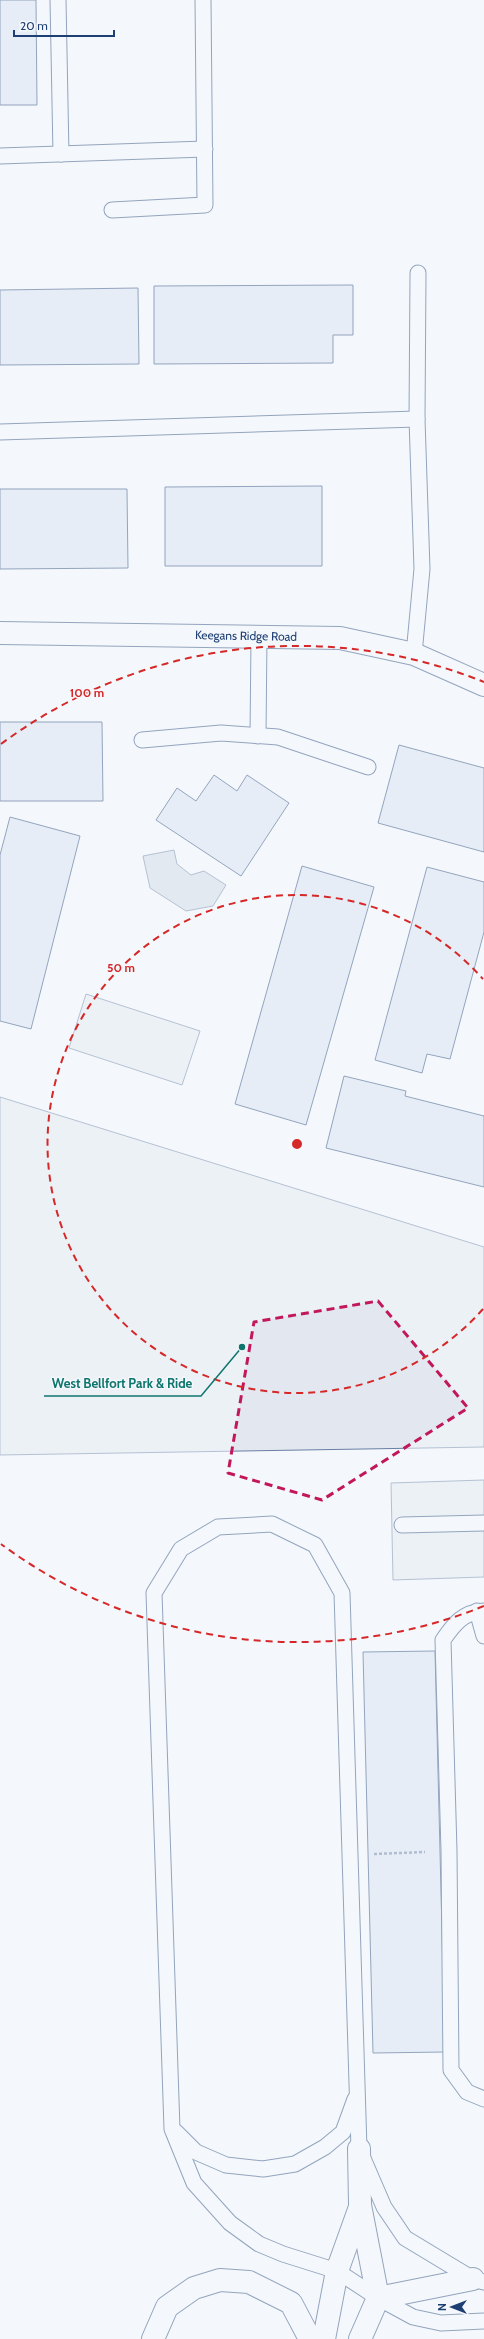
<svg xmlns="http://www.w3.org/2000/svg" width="484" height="2339" font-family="Cabin,sans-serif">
<rect width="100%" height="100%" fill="#f4f7fb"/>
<path fill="#e3e9f0" stroke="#687fa3" d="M86,994L200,1031L182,1085L69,1048Z"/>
<g fill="#e3e8f0" stroke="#687fa3">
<path d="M0,1097L484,1247V1447L0,1455Z"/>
<path d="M484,1480V1577L393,1580L391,1483Z"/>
</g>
<path fill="#cfd7e4" stroke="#687fa3" d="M174,850L177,864L191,875L204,871L226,885L213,906L186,911L150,888L143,856Z"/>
<g fill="#d5e0f0" stroke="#1d3f73">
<path d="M0,0H36L37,105H0Z"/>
<path d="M353,285V335H333V363L154,364V286Z"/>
<path d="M138,288L139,364L0,365V290Z"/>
<path d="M322,486V566H165V487Z"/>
<path d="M0,489H127L128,568L0,569Z"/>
<path d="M0,722H102L103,801H0Z"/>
<path d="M399,745L484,768V852L378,823Z"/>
<path d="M214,775L237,791L247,775L289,803L241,876L156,820L177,788L196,801Z"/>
<path d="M10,817L80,836L31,1029L0,1021V855Z"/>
<path d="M302,866L374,887L306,1125L235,1104Z"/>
<path d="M427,867L484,882V932L450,1059L427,1054L422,1073L375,1060Z"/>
<path d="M344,1076L406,1091L405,1096L484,1116V1187L326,1148Z"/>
<path d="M435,1651L445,2052L373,2053L363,1652Z"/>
</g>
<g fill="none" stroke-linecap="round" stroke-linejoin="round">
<defs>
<g id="lane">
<path d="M58,0L61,154"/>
<path d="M0,156L205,149"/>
<path d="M112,210L205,205L203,0"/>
<path d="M0,432L417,419"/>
<path d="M414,654L422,569L417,419L418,273"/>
<path d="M258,736L259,637"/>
<path d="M142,740L221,733L278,737L368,767"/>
<path d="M402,1525L484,1523"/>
<path d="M477,1611L484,1636"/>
<path d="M484,1611C463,1612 454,1624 443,1640L449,1851L451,2070L467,2092L484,2099"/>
<path d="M176,2132L196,2152L226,2165L263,2169L295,2164L325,2147L343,2132L355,2099"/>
<path d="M484,2282L473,2279L405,2238L384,2207L359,2149L342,1593L315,1545L272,1524L218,1527L181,1549L154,1593L172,2129L194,2183L230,2223L259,2244L283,2254L337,2271L378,2298L413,2317L441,2323L484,2321"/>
</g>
<path id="street" d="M0,633L340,638L414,654L484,685"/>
<g id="highway">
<path d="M359,2149L360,2205L378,2298L360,2339"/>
<path d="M378,2298L473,2279"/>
<path d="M153,2339L167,2307L194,2288L220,2280L249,2282L291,2303L310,2339"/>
<path d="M324,2339L337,2271L360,2207"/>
</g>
</defs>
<use href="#lane" stroke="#1d3f73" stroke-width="17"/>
<use href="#street" stroke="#1d3f73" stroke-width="24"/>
<use href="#highway" stroke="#1d3f73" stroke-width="24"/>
<path stroke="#5e769c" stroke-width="2.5" stroke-dasharray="3 2" stroke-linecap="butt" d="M374,1854L425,1852"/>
<use href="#lane" stroke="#f4f7fb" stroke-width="15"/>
<use href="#street" stroke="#f4f7fb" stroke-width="22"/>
<use href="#highway" stroke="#f4f7fb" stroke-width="22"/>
</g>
<path d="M0 0H484V2339H0ZM378,1301L468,1408L322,1500L228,1473L254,1322Z" fill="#f4f7fb" fill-opacity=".55" fill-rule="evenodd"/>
<path fill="none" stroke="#c2185b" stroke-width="3" stroke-dasharray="8 5" stroke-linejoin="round" d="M378,1301L468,1408L322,1500L228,1473L254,1322Z"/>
<g fill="none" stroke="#d62828" stroke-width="2" stroke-dasharray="7 5">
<path d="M483 1309A249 249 0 1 1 483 979"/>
<path d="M484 1606A498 498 0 0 1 1 1544M1 744A498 498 0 0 1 484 682"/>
</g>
<g text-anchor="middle" stroke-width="3" stroke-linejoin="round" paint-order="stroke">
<g font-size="12" fill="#1d3f73" stroke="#f4f7fb">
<text transform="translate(246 636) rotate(1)" y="4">Keegans Ridge Road</text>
</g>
</g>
<circle cx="297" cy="1144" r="6" fill="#d62828" stroke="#f4f7fb" stroke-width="2"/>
<g font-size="12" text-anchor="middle" font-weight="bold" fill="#d62828" stroke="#f4f7fb" stroke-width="3" stroke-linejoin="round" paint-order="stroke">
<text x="87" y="697">100 m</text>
<text x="121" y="972">50 m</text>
</g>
<path fill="none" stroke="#0f766e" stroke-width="1.5" d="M242 1347L201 1396H44"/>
<circle fill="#0f766e" stroke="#f4f7fb" stroke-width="1.5" cx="242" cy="1347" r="4"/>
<g font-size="13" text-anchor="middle" font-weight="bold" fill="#0f766e" stroke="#f4f7fb" stroke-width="3" stroke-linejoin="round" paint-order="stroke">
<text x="122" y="1388">West Bellfort Park &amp; Ride</text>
</g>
<g transform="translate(452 2307) rotate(270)" stroke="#f4f7fb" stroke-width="3" paint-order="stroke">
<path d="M0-3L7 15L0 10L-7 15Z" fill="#1d3f73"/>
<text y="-6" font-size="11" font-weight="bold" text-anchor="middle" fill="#1d3f73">N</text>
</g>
<path d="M14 30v6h100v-6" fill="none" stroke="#1d3f73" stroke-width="2"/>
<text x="20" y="30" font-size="12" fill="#1d3f73" stroke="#f4f7fb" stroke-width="3" paint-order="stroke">20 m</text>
</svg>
